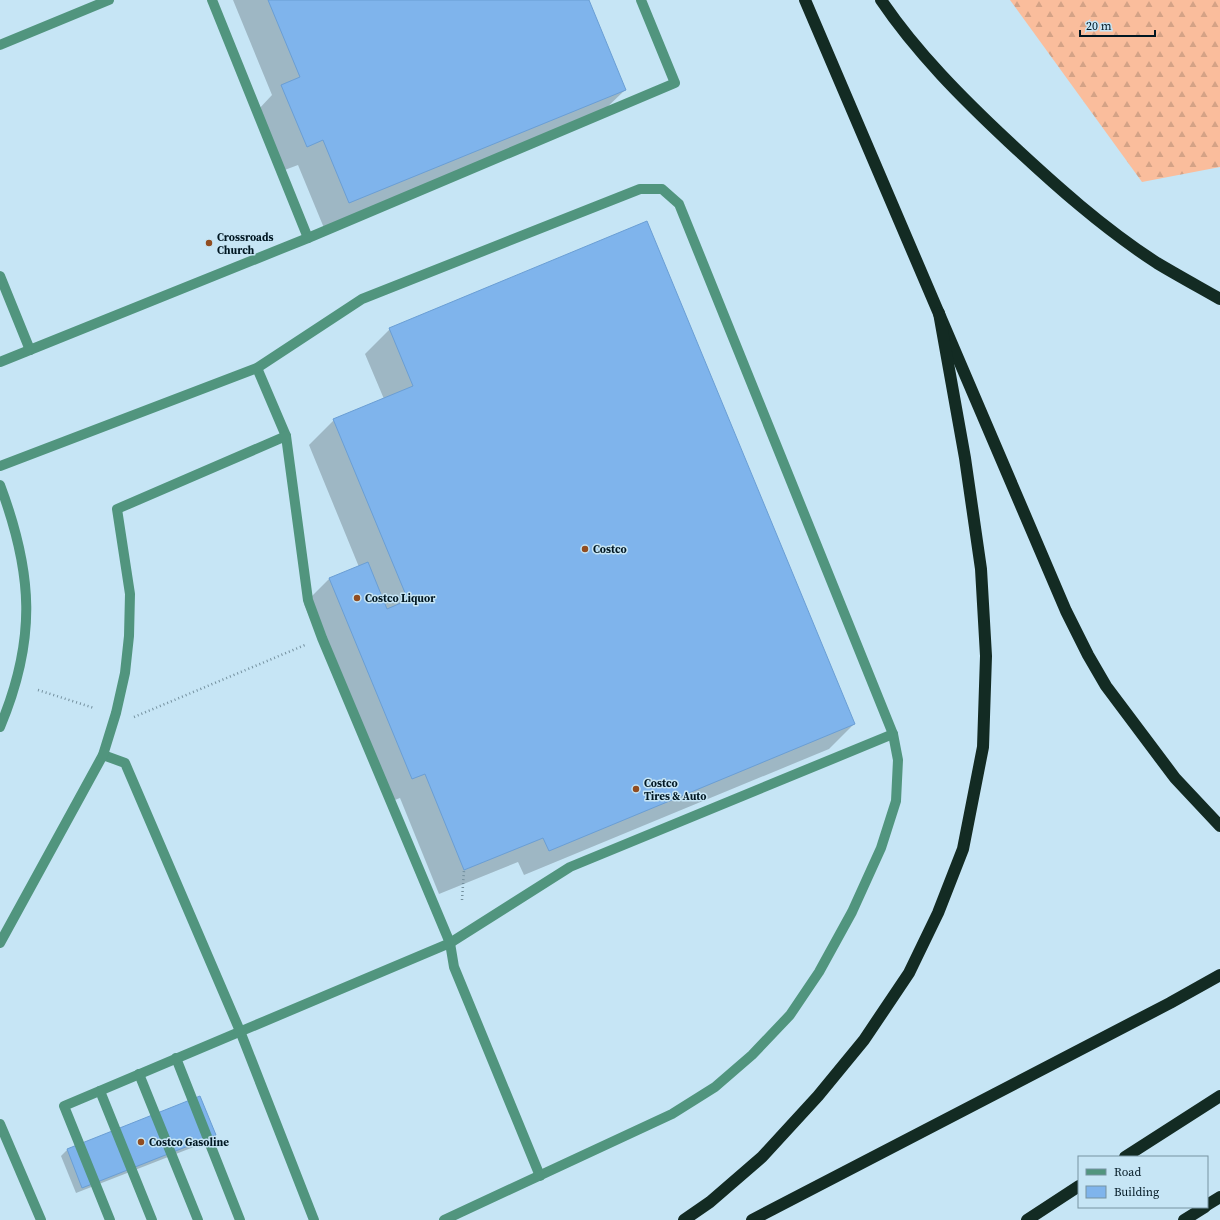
<svg xmlns="http://www.w3.org/2000/svg" width="1220" height="1220" font-family="'Source Serif 4',serif">
<defs>
<pattern id="forest-firs" width="22" height="20" patternUnits="userSpaceOnUse"><rect width="22" height="20" fill="#fabd9c"/><path d="M5 1l3.5 6h-7zM16 11l3.5 6h-7z" fill="#d4a286"/></pattern>
</defs>
<rect width="100%" height="100%" fill="#c6e5f5"/>
<path fill="url(#forest-firs)" d="M1010,0H1220V167L1142,182Z"/>
<g fill="#0003">
<path d="M233,0H588L625,90L600,114L324,228L298,165L282,171L257,111L272,95Z"/>
<path d="M390,329L854,724L829,749L524,875L518,862L439,894L400,798L387,803L304,604L329,579L359,567L309,445L334,420L384,399L365,354Z"/>
<path d="M200,1097L215,1135L209,1141L76,1193L61,1156L67,1150Z"/>
</g>
<g fill="#7fb4ec" stroke="#6a9ed4">
<path d="M268,0H589L626,90L349,203L323,140L307,147L281,85L300,77Z"/>
<path d="M647,221L855,724L549,851L543,838L464,870L425,774L412,779L329,578L368,562L387,609L408,600L333,419L413,386L389,328Z"/>
<path d="M200,1096L216,1135L82,1188L67,1149Z"/>
</g>
<g fill="none" stroke-linecap="round" stroke-linejoin="round">
<g stroke="#74909e" stroke-width="2.5" stroke-dasharray="1 3" stroke-linecap="butt">
<path d="M38,690L94,708"/>
<path d="M134,717L305,645"/>
<path d="M462,900L464,870"/>
</g>
<g stroke="#51957e" stroke-width="10">
<path d="M212,0L308,238"/>
<path d="M0,45L109,0"/>
<path d="M0,276L30,350"/>
<path d="M0,362L308,238L675,83L641,0"/>
<path d="M257,368L286,436L308,600L322,638L450,943L454,967L540,1176"/>
<path d="M0,466L257,368L362,299L640,189H662L679,204L893,734L898,760L896,801L881,848L852,912L819,972L790,1015L752,1055L715,1087L672,1114L444,1220"/>
<path d="M0,485C33,573 37,639 0,727"/>
<path d="M103,755L125,763L240,1031L314,1220"/>
<path d="M0,943L103,755L116,713L125,673L129,636L130,594L117,509L286,436"/>
<path d="M176,1058L240,1220"/>
<path d="M139,1074L198,1220"/>
<path d="M100,1091L152,1220"/>
<path d="M0,1124L41,1220"/>
<path d="M110,1220L64,1106L450,943L570,867L893,734"/>
</g>
<g stroke="#132b23" stroke-width="12">
<path d="M805,0L1066,611L1088,655L1106,686L1175,778L1220,826"/>
<path d="M881,0C916,52 963,99 1009,142C1055,185 1103,228 1157,263C1177,275 1199,287 1220,299"/>
<path d="M1125,1157L1220,1096"/>
<path d="M1207,1205L1220,1197"/>
<path d="M684,1220L710,1202L762,1157L818,1096L864,1040L909,973L938,913L963,849L983,747L986,656L981,569L965,458L939,313"/>
<path d="M752,1220L1170,1003L1220,975"/>
<path d="M1027,1220L1079,1186"/>
<path d="M1184,1220L1205,1207"/>
</g>
</g>
<g fill="#914d21" stroke="#c6e5f5" stroke-width="1.5">
<circle cx="209" cy="243" r="4"/>
<circle cx="585" cy="549" r="4"/>
<circle cx="357" cy="598" r="4"/>
<circle cx="636" cy="789" r="4"/>
<circle cx="141" cy="1142" r="4"/>
</g>
<g text-anchor="middle" stroke-width="3" stroke-linejoin="round" paint-order="stroke">
<g font-size="11" font-weight="bold" fill="#001722" stroke="#c6e5f5" text-anchor="start">
<text x="217" y="241">Crossroads<tspan x="217" dy="13">Church</tspan></text>
<text x="593" y="553">Costco</text>
<text x="365" y="602">Costco Liquor</text>
<text x="644" y="787">Costco<tspan x="644" dy="13">Tires &amp; Auto</tspan></text>
<text x="149" y="1146">Costco Gasoline</text>
</g>
</g>
<rect x="1078" y="1156" width="130" height="52" fill="#c6e5f5" stroke="#7793a1"/>
<rect x="1086" y="1169" width="20" height="6" fill="#51957e" stroke="#7793a1"/>
<text x="1114" y="1176" font-size="12" fill="#001722">Road</text>
<rect x="1086" y="1186" width="20" height="12" fill="#7fb4ec" stroke="#7793a1"/>
<text x="1114" y="1196" font-size="12" fill="#001722">Building</text>
<path d="M1080 30v6h75v-6" fill="none" stroke="#001722" stroke-width="2"/>
<text x="1086" y="30" font-size="12" fill="#001722" stroke="#c6e5f5" stroke-width="3" paint-order="stroke">20 m</text>
</svg>
